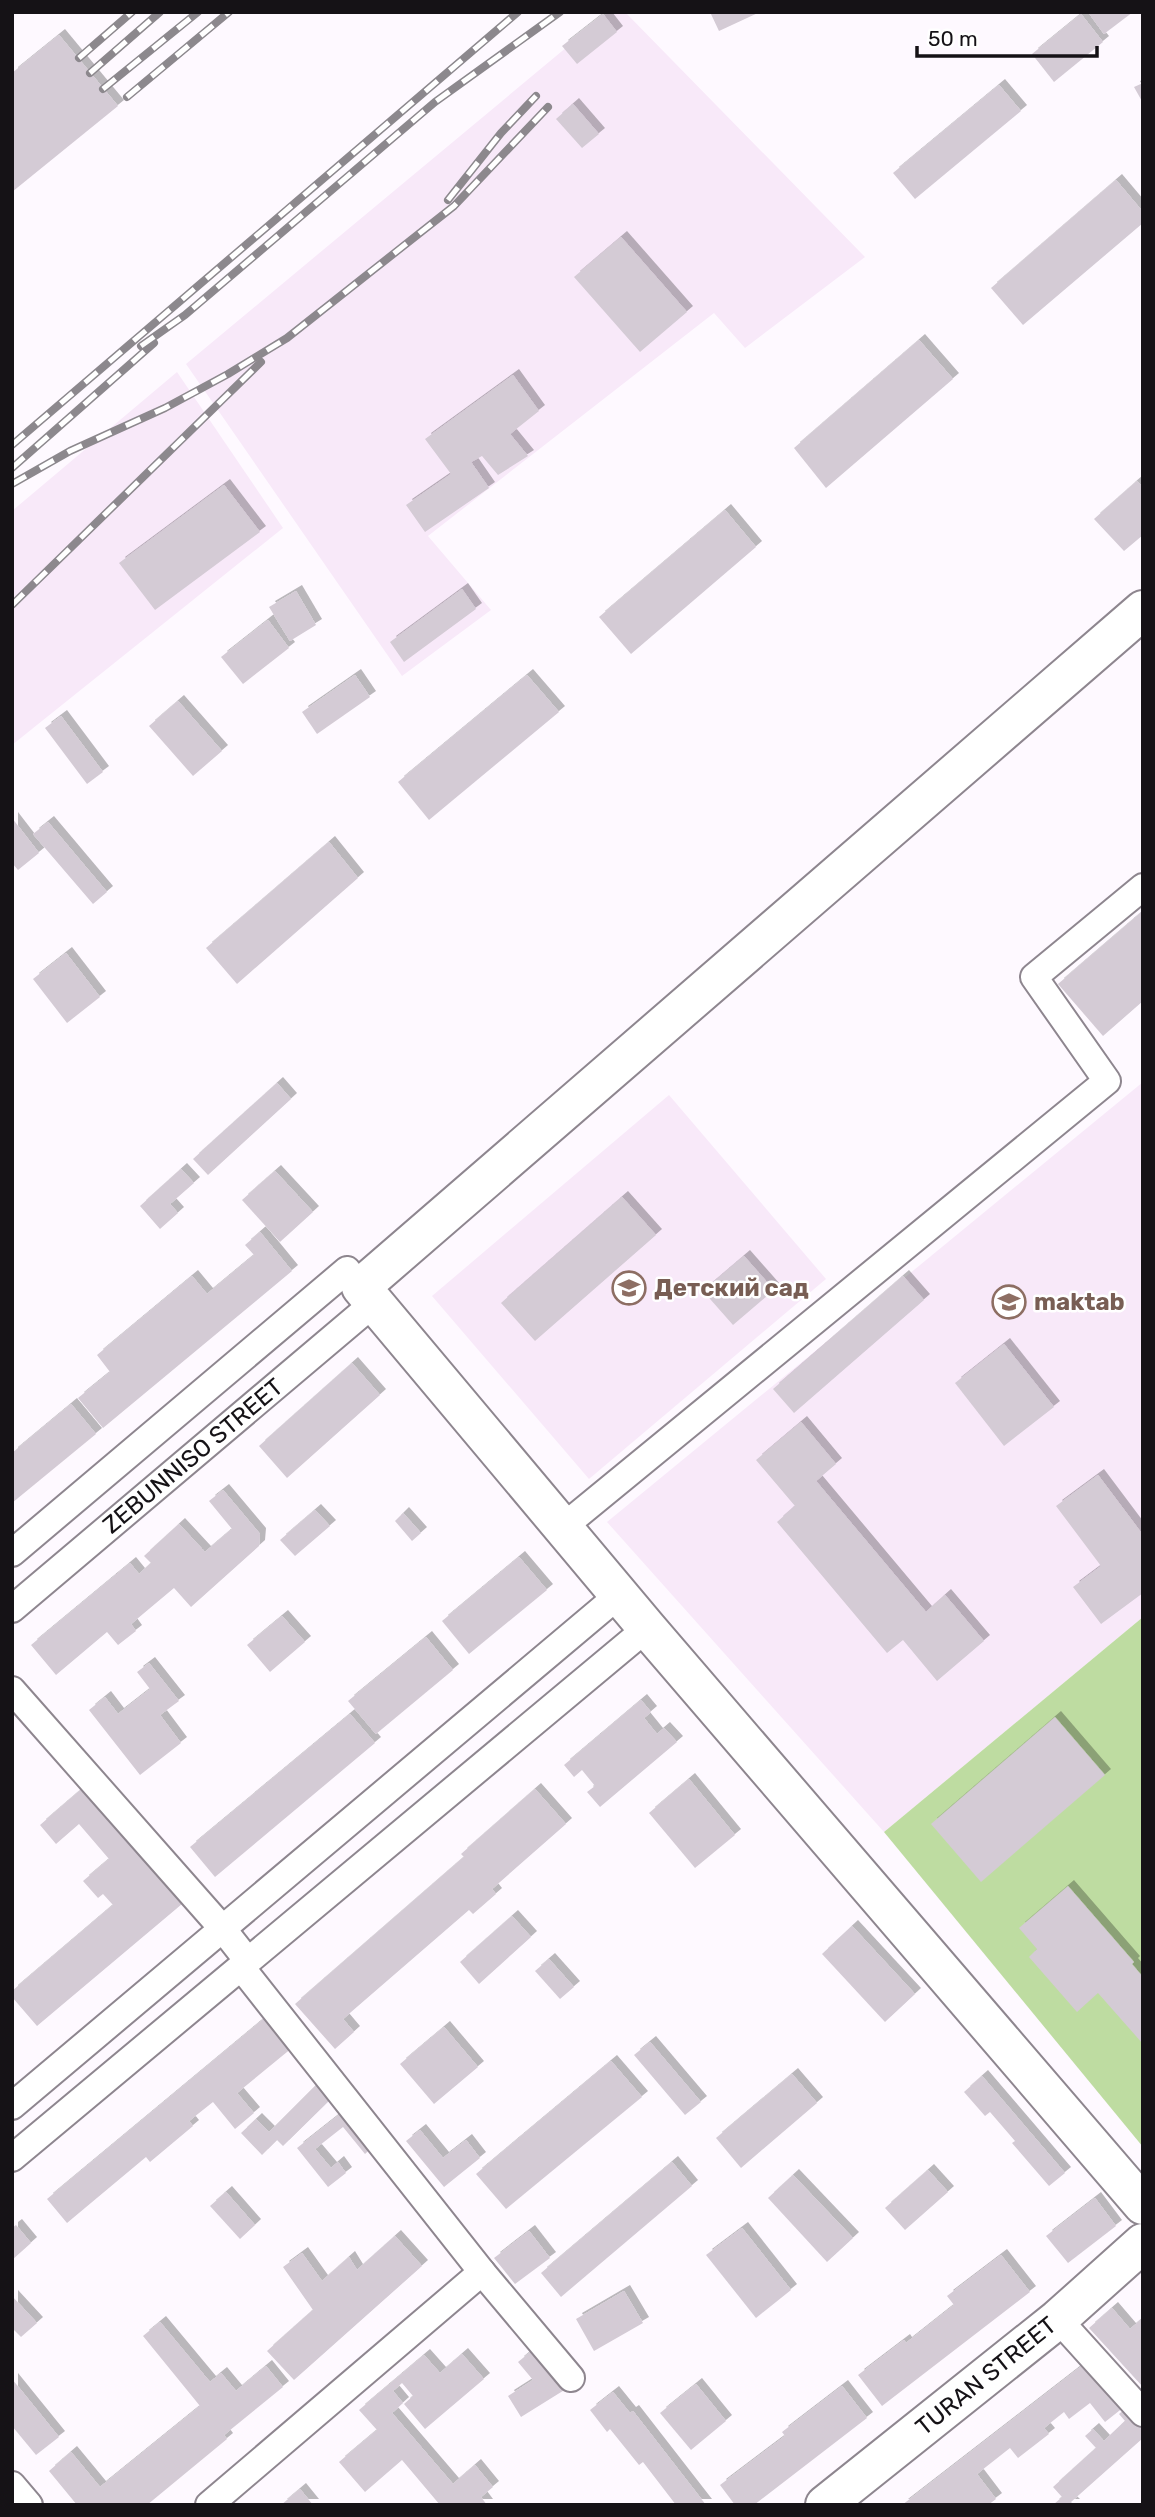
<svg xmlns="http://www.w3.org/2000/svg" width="1155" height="2517" font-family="Rubik,sans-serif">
<defs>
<filter id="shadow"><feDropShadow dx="6" dy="-6" stdDeviation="0" flood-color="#0004"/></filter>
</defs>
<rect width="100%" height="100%" fill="#fef9ff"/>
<g fill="#f8e9f9">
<path d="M609,12H625L865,257L745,348L714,313L428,536L491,610L402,676L186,364Z"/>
<path d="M177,372L283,528L12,745V511Z"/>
<path d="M1143,1082V1617L884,1832L607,1522Z"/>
<path d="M669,1095L826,1279L589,1479L432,1296Z"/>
</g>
<path fill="#bedca1" d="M1143,1617V2147L884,1832Z"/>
<g fill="#d4cbd5" filter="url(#shadow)">
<path d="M710,12H760L719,31Z"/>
<path d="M1088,12H1133L1104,34Z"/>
<path d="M603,14L617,32L577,64L562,46Z"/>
<path d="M1081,14L1103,42L1054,82L1032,54Z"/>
<path d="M59,35L118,106L12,192V73Z"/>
<path d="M1143,83V103L1134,87Z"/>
<path d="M999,85L1021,111L915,199L893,173Z"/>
<path d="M573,104L599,134L582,148L556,119Z"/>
<path d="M1116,180L1143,212V223L1023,325L991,288Z"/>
<path d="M621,237L687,312L640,352L574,277Z"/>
<path d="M919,340L953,379L826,488L794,448Z"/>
<path d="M513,375L539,411L510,434L528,456L498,475L482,456L471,462L489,488L425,532L406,505L451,474L425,439Z"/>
<path d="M1137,481L1143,487V535L1124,551L1094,519Z"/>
<path d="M224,485L260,532L155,610L119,563Z"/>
<path d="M725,510L756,547L631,654L599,617Z"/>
<path d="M462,589L476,609L404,662L390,642Z"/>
<path d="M296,591L316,625L290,641L269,607Z"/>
<path d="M268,620L289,648L243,684L221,657Z"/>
<path d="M355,675L370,697L317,734L302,712Z"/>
<path d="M527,675L559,712L429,820L398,782Z"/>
<path d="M178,701L222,751L193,776L149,726Z"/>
<path d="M61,716L103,772L87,784L45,728Z"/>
<path d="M12,818L39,853L18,870L12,863Z"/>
<path d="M48,822L107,892L93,904L33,834Z"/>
<path d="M329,842L358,878L237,984L206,948Z"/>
<path d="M1143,911V1001L1103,1036L1058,984Z"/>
<path d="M66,953L100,997L67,1023L33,979Z"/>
<path d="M277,1083L291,1099L208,1175L193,1159Z"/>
<path d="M181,1169L194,1183L170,1204L178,1213L160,1229L140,1206Z"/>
<path d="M275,1171L313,1212L280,1242L242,1200Z"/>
<path d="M622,1197L656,1235L535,1341L501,1303Z"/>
<path d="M260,1232L292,1271L103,1428L78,1398L110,1372L97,1355L192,1276L207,1294L254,1255L245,1245Z"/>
<path d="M744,1256L774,1290L733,1325L703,1291Z"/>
<path d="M903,1276L924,1300L794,1413L773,1389Z"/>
<path d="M1004,1344L1054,1407L1004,1446L955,1383Z"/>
<path d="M352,1363L380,1395L287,1478L259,1446Z"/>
<path d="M71,1404L96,1434L12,1503V1453Z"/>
<path d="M801,1422L836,1464L816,1481L926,1612L945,1595L984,1641L937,1681L903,1640L887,1653L777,1522L795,1506L756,1460Z"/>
<path d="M1098,1475L1143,1535V1593L1101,1624L1073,1587L1101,1566L1056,1506Z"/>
<path d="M223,1490L260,1534L259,1546L191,1607L174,1588L131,1624L136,1631L118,1645L107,1632L56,1675L31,1645L130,1563L139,1574L151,1563L144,1556L179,1524L205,1552L232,1529L209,1501Z"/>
<path d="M315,1510L330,1526L295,1556L280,1540Z"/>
<path d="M403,1513L421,1533L412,1541L395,1521Z"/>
<path d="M519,1557L547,1590L469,1654L442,1621Z"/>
<path d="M282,1616L305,1642L270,1672L247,1645Z"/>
<path d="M426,1637L453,1670L376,1734L348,1701Z"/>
<path d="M149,1663L179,1701L160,1715L181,1743L140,1775L89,1710L105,1697L118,1714L150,1689L137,1672Z"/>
<path d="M641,1700L651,1712L644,1718L657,1734L664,1728L677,1742L600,1807L587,1792L595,1786L582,1770L574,1777L564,1765Z"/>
<path d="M350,1714L375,1743L215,1877L190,1847Z"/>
<path d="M1055,1717L1105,1775L981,1882L931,1824Z"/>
<path d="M689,1779L735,1835L695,1868L649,1813Z"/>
<path d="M83,1788L182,1904L37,2026L12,1997V1991L113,1905L103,1894L98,1898L83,1881L109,1859L79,1824L56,1844L40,1825Z"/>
<path d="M535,1789L566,1824L492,1889L496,1894L473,1914L469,1910L343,2019L354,2032L335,2049L295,2004L464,1857L461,1854Z"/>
<path d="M1068,1886L1134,1962L1132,1964L1143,1977V2044L1098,1993L1077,2012L1029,1957L1037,1949L1019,1928Z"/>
<path d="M512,1916L531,1937L479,1984L460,1962Z"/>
<path d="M852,1926L915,1994L885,2022L822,1954Z"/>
<path d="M549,1959L574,1987L560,1999L535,1971Z"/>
<path d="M272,2012L298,2043L237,2093L254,2113L235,2129L213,2102L189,2121L193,2126L150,2162L146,2157L67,2223L47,2199Z"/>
<path d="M444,2027L478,2067L434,2104L400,2064Z"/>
<path d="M650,2042L701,2102L685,2115L634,2055Z"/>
<path d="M611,2061L642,2097L506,2209L476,2174Z"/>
<path d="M792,2074L817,2103L741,2168L716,2138Z"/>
<path d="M982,2076L1065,2173L1049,2186L1012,2143L1015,2141L990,2112L985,2116L964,2092Z"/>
<path d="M324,2077L338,2092L283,2146L277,2140L262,2155L241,2133L256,2119L269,2132Z"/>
<path d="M349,2107L377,2143L365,2154L343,2127L315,2149L331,2168L338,2162L346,2173L328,2187L297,2148Z"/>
<path d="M420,2130L443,2158L466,2140L480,2158L444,2187L406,2141Z"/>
<path d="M672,2162L692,2186L561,2297L541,2273Z"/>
<path d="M928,2170L948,2192L905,2230L885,2208Z"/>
<path d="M793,2175L853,2238L827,2262L768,2198Z"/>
<path d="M226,2192L255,2225L240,2239L210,2206Z"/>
<path d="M1095,2198L1116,2226L1068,2263L1046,2236Z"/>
<path d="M16,2225L31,2243L12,2260V2228Z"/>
<path d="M742,2228L791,2290L756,2318L706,2255Z"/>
<path d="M529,2231L550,2258L515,2284L494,2258Z"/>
<path d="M395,2236L422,2266L294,2380L267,2351L313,2310L283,2267L302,2253L322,2281L349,2257L357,2270Z"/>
<path d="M1001,2255L1030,2292L882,2406L858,2375L904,2340L906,2343L954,2305L947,2296Z"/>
<path d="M624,2291L643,2323L594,2351L576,2319Z"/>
<path d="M12,2296L37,2323L21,2337L12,2328Z"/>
<path d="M1112,2308L1130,2329L1143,2318V2387L1089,2328Z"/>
<path d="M160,2322L210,2382L221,2373L236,2391L266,2366L283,2387L224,2435L227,2439L147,2505H77L49,2471L71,2452L100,2487L200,2406L143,2336Z"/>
<path d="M534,2349L566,2389L521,2417L508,2396L533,2380L518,2362Z"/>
<path d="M462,2354L484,2379L425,2429L404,2404L413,2396L402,2383L393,2391L403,2403L392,2413L453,2484L475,2465L493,2487L481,2497L487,2505H440L402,2460L365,2492L339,2462L377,2430L359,2410L424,2355L440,2373Z"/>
<path d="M1088,2361L1124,2407L1105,2422L1090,2403L1069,2419L1064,2412L1044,2428L1049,2434L1018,2458L1010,2448L977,2474L996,2499L988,2505H902Z"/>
<path d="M12,2379L59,2437L36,2455L12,2426Z"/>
<path d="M696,2384L726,2421L691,2450L660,2413Z"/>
<path d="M842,2386L867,2418L754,2505H735L720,2485L785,2436L782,2432Z"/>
<path d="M613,2392L630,2413L633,2411L706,2505H676L643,2462L639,2465L610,2429L607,2432L590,2410Z"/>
<path d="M1127,2407L1143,2425V2438L1071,2502L1074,2505H1053L1062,2497L1053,2487L1096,2448L1085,2436L1093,2429L1104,2441L1125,2421L1119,2414Z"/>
<path d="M300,2489L313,2505H281Z"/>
</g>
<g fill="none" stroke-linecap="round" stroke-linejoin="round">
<defs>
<g id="street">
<path d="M563,1527L1107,1081L1034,977L1143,887"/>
<path d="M12,1553L347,1270L361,1287"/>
<path d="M12,1609L374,1303"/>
<path d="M12,1690L222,1928L248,1961"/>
<path d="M241,1967L482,2272L571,2378"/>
<path d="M12,2106L620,1594"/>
<path d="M12,2158L647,1628"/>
<path d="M1058,2319L1143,2413"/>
<path d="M12,2485L29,2505"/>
<path d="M209,2505L482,2272"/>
</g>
<g id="secondary">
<path d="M1143,610L361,1287L647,1628L1143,2205"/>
<path d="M825,2505L1058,2319L1143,2243"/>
</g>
</defs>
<use href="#street" stroke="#8e868f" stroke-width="30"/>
<use href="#secondary" stroke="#8e868f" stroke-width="42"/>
<use href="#street" stroke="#fff" stroke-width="26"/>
<use href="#secondary" stroke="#fff" stroke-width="38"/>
<defs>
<g id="rail">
<path d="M79,58L132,12"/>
<path d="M90,73L160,12"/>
<path d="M103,89L198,12"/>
<path d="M127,97L229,12"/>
<path d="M448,200L501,133L536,96"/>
<path d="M141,346L185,315L435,102L560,12"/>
<path d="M12,445L518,12"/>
<path d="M12,468L154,343"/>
<path d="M12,484L70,451L165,408L228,374L287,338L454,206L548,107"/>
<path d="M12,605L261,362"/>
</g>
</defs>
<use href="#rail" stroke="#8c888d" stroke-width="8"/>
<use href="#rail" stroke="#fff" stroke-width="5" stroke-dasharray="16" stroke-linecap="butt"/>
</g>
<defs>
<symbol id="school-ring" viewBox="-11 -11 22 22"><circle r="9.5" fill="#fff" stroke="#8d6e63" stroke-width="1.5"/><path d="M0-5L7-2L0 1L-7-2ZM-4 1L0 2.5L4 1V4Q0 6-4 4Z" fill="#8d6e63"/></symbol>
</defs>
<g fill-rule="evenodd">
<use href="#school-ring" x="610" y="1269" width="38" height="38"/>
<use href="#school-ring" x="990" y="1283" width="38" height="38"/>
</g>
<g text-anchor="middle" stroke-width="5" stroke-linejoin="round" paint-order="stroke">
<g font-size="24" font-weight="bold" fill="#785e54" stroke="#fff" text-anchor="start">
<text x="654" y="1296">Детский сад</text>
<text x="1034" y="1310">maktab</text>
</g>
<g font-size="24" fill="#151216" stroke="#fff">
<text transform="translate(193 1456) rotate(-40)" y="8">ZEBUNNISO STREET</text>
<text transform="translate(986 2376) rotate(-39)" y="8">TURAN STREET</text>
</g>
</g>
<rect width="1155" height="2517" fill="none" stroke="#151216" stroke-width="28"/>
<path d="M917 46v10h180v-10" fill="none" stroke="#151216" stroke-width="3.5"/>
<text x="928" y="46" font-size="21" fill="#151216" stroke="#ffffff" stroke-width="5" paint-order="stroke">50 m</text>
</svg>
